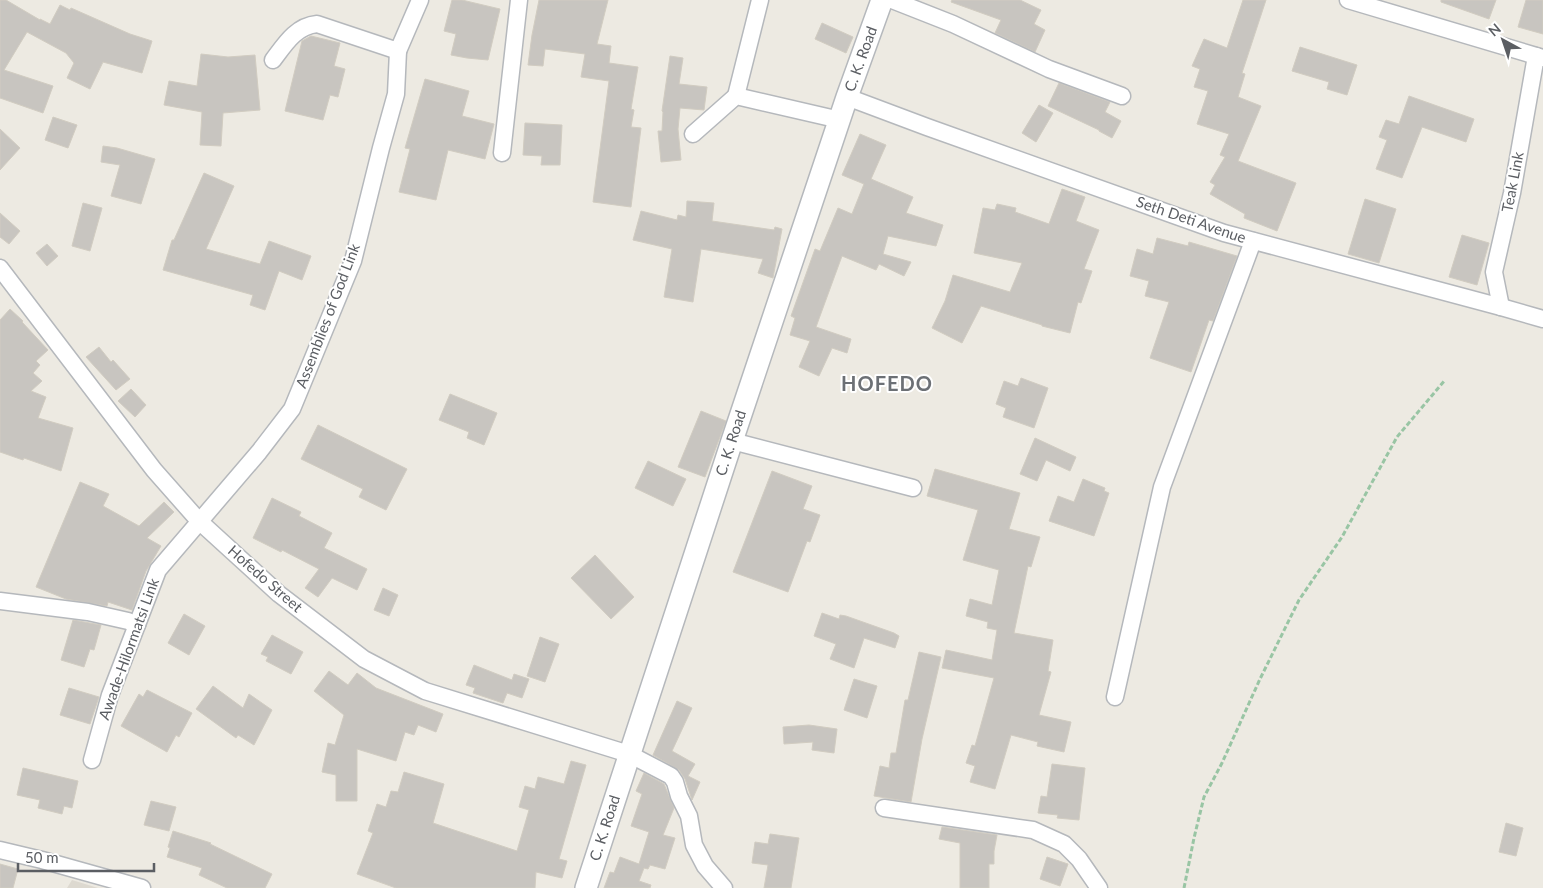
<svg xmlns="http://www.w3.org/2000/svg" width="1543" height="888" font-family="Lato,sans-serif">
<rect width="100%" height="100%" fill="#edeae2"/>
<path fill="#ddd9d0" d="M72,880L98,888H67Z"/>
<g fill="#c8c5c0" stroke="#d1ccc1">
<path d="M0,0H6L40,20V19L50,24L60,5L70,10L71,8L130,34L152,41L142,73L103,62L90,89L67,78L74,63L66,53L27,32L4,70L53,86L43,113L0,98Z"/>
<path d="M452,0H462L500,9L488,60L467,58L451,55L456,34L444,31Z"/>
<path d="M539,0H608L597,44L611,46L609,63L638,67L631,109L634,110L631,127L641,128L631,207L593,202L609,81L581,77L585,54L545,49L543,66L528,65L532,35Z"/>
<path d="M952,0H1020L1041,10L1034,24L1045,30L1035,52L995,33L1001,20L951,2Z"/>
<path d="M1243,0H1266L1242,73L1245,74L1238,97L1261,106L1238,161L1296,183L1277,231L1244,218L1245,214L1210,194L1215,185L1210,182L1225,157L1220,155L1229,134L1197,124L1208,91L1194,87L1200,69L1192,66L1204,39L1227,48Z"/>
<path d="M1441,0H1496L1489,19L1441,2Z"/>
<path d="M1526,0H1543V34L1518,27Z"/>
<path d="M822,23L853,37L846,53L815,39Z"/>
<path d="M311,36L340,43L334,66L345,69L338,97L330,95L323,120L285,111L302,41Z"/>
<path d="M1300,47L1357,65L1347,95L1327,89L1329,82L1292,71Z"/>
<path d="M201,54L228,57L255,55L260,110L223,113L221,146L200,145L202,112L164,105L169,81L197,86Z"/>
<path d="M670,56L683,58L679,84L707,87L704,110L680,108L678,129L681,160L661,162L658,131H662L663,112L662,111Z"/>
<path d="M425,79L469,91L462,116L494,124L485,159L448,150L436,200L399,192L410,149L405,148Z"/>
<path d="M1059,83L1110,102L1105,112L1121,121L1112,138L1099,131V130L1048,106Z"/>
<path d="M1409,96L1474,119L1466,142L1422,127L1402,178L1376,169L1387,140L1379,137L1386,120L1399,124Z"/>
<path d="M1039,105L1053,113L1036,142L1022,133Z"/>
<path d="M53,117L77,125L68,148L45,140Z"/>
<path d="M525,123L562,125L560,165H541L542,156L523,155Z"/>
<path d="M0,129L20,148L0,170Z"/>
<path d="M860,134L886,145L871,179L913,197L906,213L943,225L936,246L888,236L883,254L911,262L904,276L879,264L876,270L842,256L816,327L851,339L847,353L832,348L819,376L799,367L810,341L790,335L795,318L791,316L815,249L820,251L838,208L852,214L864,184L842,175Z"/>
<path d="M103,146L117,148L155,159L141,204L111,196L120,165L101,162Z"/>
<path d="M204,173L234,186L206,249L260,264L269,241L311,256L302,280L279,271L265,310L250,305L253,295L163,270L172,240H174Z"/>
<path d="M1062,189L1085,197L1076,221L1099,230L1084,269L1092,271L1081,303L1078,302L1070,333L1042,326V325L981,306L962,343L932,328L945,301L953,275L1010,292L1022,263L974,253L983,208L995,210L997,204L1016,208L1015,212L1049,224Z"/>
<path d="M1365,199L1396,209L1379,263L1348,254Z"/>
<path d="M687,201L714,203L712,221L774,230L775,227L782,229L773,278L758,273L763,259L701,249L693,302L664,297L672,249L633,240L641,211L677,220L678,215L686,217Z"/>
<path d="M83,203L102,208L90,251L72,246Z"/>
<path d="M0,213L20,231L9,244L0,237Z"/>
<path d="M1462,235L1489,243L1477,285L1449,277Z"/>
<path d="M1157,238L1188,246L1189,242L1237,256L1213,321L1209,320L1191,372L1150,358L1169,302L1145,296L1149,281L1130,276L1137,249L1153,254Z"/>
<path d="M47,244L58,256L47,266L36,253Z"/>
<path d="M10,309L23,321L22,322L48,350L36,361L40,365L33,373L42,381L31,391L46,397L38,418L73,428L61,471L24,458L23,460L0,452V320Z"/>
<path d="M99,347L111,362L113,360L130,379L116,390L86,357Z"/>
<path d="M1021,378L1048,388L1034,428L1003,417L1006,408L996,404L1004,381L1018,386Z"/>
<path d="M131,389L146,405L135,417L118,401Z"/>
<path d="M450,394L497,413L484,445L467,438L469,432L439,420Z"/>
<path d="M701,411L726,421L705,477L678,467Z"/>
<path d="M318,425L407,469L386,510L359,497L363,489L301,459Z"/>
<path d="M1035,438L1076,457L1070,471L1046,460L1037,481L1020,474Z"/>
<path d="M648,461L686,479L673,506L635,488Z"/>
<path d="M935,469L1020,493L1009,529L1040,537L1031,567L1028,566L1014,633L1053,640L1048,671L1051,672L1039,715L1071,722L1064,752L1037,746L1038,742L1011,735L995,789L970,782L975,766L966,763L972,745L975,746L994,678L942,668L946,650L992,660L997,630L987,628L988,622L966,616L970,599L992,605L999,570L963,560L978,510L927,496Z"/>
<path d="M772,471L812,486L803,509L820,515L810,542L807,541L788,592L733,572Z"/>
<path d="M1083,479L1105,488L1104,491L1109,493L1094,536L1049,521L1058,496L1074,502Z"/>
<path d="M80,482L109,494L103,506L139,526L164,502L174,512L147,538L161,546L146,571L132,610L108,602L107,606L66,599L36,587Z"/>
<path d="M272,498L301,512L299,516L332,533L324,548L367,569L357,590L332,578L318,597L305,588L319,569L282,550L281,552L253,538Z"/>
<path d="M595,555L634,597L611,619L571,578Z"/>
<path d="M383,588L398,595L389,616L374,610Z"/>
<path d="M822,613L839,619L840,615L846,616L894,633L899,636L895,648L864,638L854,668L830,659L836,644L814,636Z"/>
<path d="M184,614L205,626L189,655L168,643Z"/>
<path d="M73,620L101,625L94,650L90,649L84,667L61,660Z"/>
<path d="M272,635L303,652L291,674L266,661L268,657L261,654Z"/>
<path d="M540,637L559,644L545,682L527,676Z"/>
<path d="M919,652L941,657L922,739L911,802L874,796L880,766L889,768L891,753H896L905,700H908Z"/>
<path d="M474,665L512,680L514,674L529,679L522,698L507,693L503,703L473,693L475,688L466,685Z"/>
<path d="M329,671L348,685L357,673L376,688L443,714L436,732L418,725L414,735L405,732L396,761L357,749V801H336V775L322,772L328,743L335,745L344,715L314,691Z"/>
<path d="M854,679L877,686L867,718L844,710Z"/>
<path d="M213,686L243,708L249,694L272,710L254,745L238,735L236,738L196,709Z"/>
<path d="M69,688L99,697L90,724L60,715Z"/>
<path d="M147,690L192,713L179,737L176,735L167,752L121,726L139,694L143,697Z"/>
<path d="M677,701L692,708L672,751L695,764L688,776L700,782L692,800L685,779L679,770L653,755Z"/>
<path d="M809,725L837,729L834,753L812,750L813,742L784,744L783,727Z"/>
<path d="M571,761L586,765L559,859L567,861L562,878L536,872L535,888H396L357,874L373,833L368,831L377,804L386,807L391,791L398,792L404,772L444,784L433,823L517,851L529,810L519,807L525,786L535,789L538,777L564,784Z"/>
<path d="M1052,764L1085,768L1079,820L1057,818L1058,815L1038,813L1041,796L1047,797Z"/>
<path d="M23,768L78,781L72,808L64,806L62,814L38,808L40,800L17,795Z"/>
<path d="M644,773L664,784L674,808L663,835L675,838L665,869L650,865L648,869L644,868L639,881L651,885L650,888H604L610,872L614,873L620,857L639,864L649,832L631,826L642,794L636,791Z"/>
<path d="M151,801L176,807L169,831L144,825Z"/>
<path d="M1506,823L1523,828L1516,856L1499,852Z"/>
<path d="M942,827L997,835L994,851V864H989V888H960V843L939,839Z"/>
<path d="M173,831L211,843L210,844L272,874L265,888H227L199,875L202,868L167,857L170,848L168,847Z"/>
<path d="M770,834L799,838L791,888H764L768,865L752,863L755,842L768,844Z"/>
<path d="M1047,857L1068,864L1060,886L1040,879Z"/>
<path d="M0,864L18,869L13,888H0Z"/>
</g>
<g fill="none" stroke-linecap="round" stroke-linejoin="round">
<defs>
<g id="minor">
<path d="M892,0L953,24L1049,69L1122,96"/>
<path d="M1348,0L1543,58"/>
<path d="M273,60C285,44 296,26 317,24L398,51L420,0"/>
<path d="M736,96L760,0"/>
<path d="M847,97L927,127L1224,233L1501,307L1543,319"/>
<path d="M693,134L736,96L840,120"/>
<path d="M502,153L519,0"/>
<path d="M0,268L154,470L199,521L279,594L364,659L425,691L629,754L671,776L675,782L679,796L689,816L694,845L705,866L724,888"/>
<path d="M1501,307L1494,272L1512,193L1536,56"/>
<path d="M732,441L913,488"/>
<path d="M0,601L88,612L128,621L137,625"/>
<path d="M1115,697L1162,487L1253,241"/>
<path d="M92,760L110,695L158,570L259,452L292,409L353,261L381,148L396,94L398,51"/>
<path d="M884,808L1033,830L1064,844L1079,859L1099,888"/>
<path d="M0,850L42,860L142,888"/>
</g>
<path id="tertiary" d="M586,888L732,441L847,97L882,0"/>
</defs>
<use href="#minor" stroke="#b5b8bc" stroke-width="19"/>
<use href="#tertiary" stroke="#b5b8bc" stroke-width="24"/>
<path stroke="#99c5a4" stroke-width="3" stroke-dasharray="5 2.5" stroke-linecap="butt" d="M1184,888L1194,838L1204,797L1222,763L1260,679L1299,600L1342,537L1397,437L1445,380"/>
<use href="#minor" stroke="#fff" stroke-width="16"/>
<use href="#tertiary" stroke="#fff" stroke-width="21"/>
</g>
<g text-anchor="middle" stroke-width="4" stroke-linejoin="round" paint-order="stroke">
<g font-size="15" fill="#5b5e63" stroke="#fff">
<text transform="translate(861 59) rotate(-70)" y="5">C. K. Road</text>
<text transform="translate(1513 182) rotate(-79)" y="5">Teak Link</text>
<text transform="translate(1191 220) rotate(19)" y="5">Seth Deti Avenue</text>
<text transform="translate(328 316) rotate(-69)" y="5">Assemblies of God Link</text>
<text transform="translate(731 443) rotate(-72)" y="5">C. K. Road</text>
<text transform="translate(265 579) rotate(41)" y="5">Hofedo Street</text>
<text transform="translate(129 649) rotate(-70)" y="5">Awade-Hilormatsi Link</text>
<text transform="translate(605 828) rotate(-72)" y="5">C. K. Road</text>
</g>
<g font-size="20" font-weight="bold" letter-spacing="1" fill="#6c7075" stroke="#fff">
<text x="887" y="391">HOFEDO</text>
</g>
</g>
<g transform="translate(1503 40) rotate(320)" stroke="#ffffff" stroke-width="4" paint-order="stroke">
<path d="M0-4L9 19L0 12L-9 19Z" fill="#5b5e63"/>
<text y="-8" font-size="14" font-weight="bold" text-anchor="middle" fill="#5b5e63">N</text>
</g>
<path d="M18 863v8h136v-8" fill="none" stroke="#5b5e63" stroke-width="2.5"/>
<text x="25" y="863" font-size="15" fill="#5b5e63" stroke="#ffffff" stroke-width="4" paint-order="stroke">50 m</text>
</svg>
